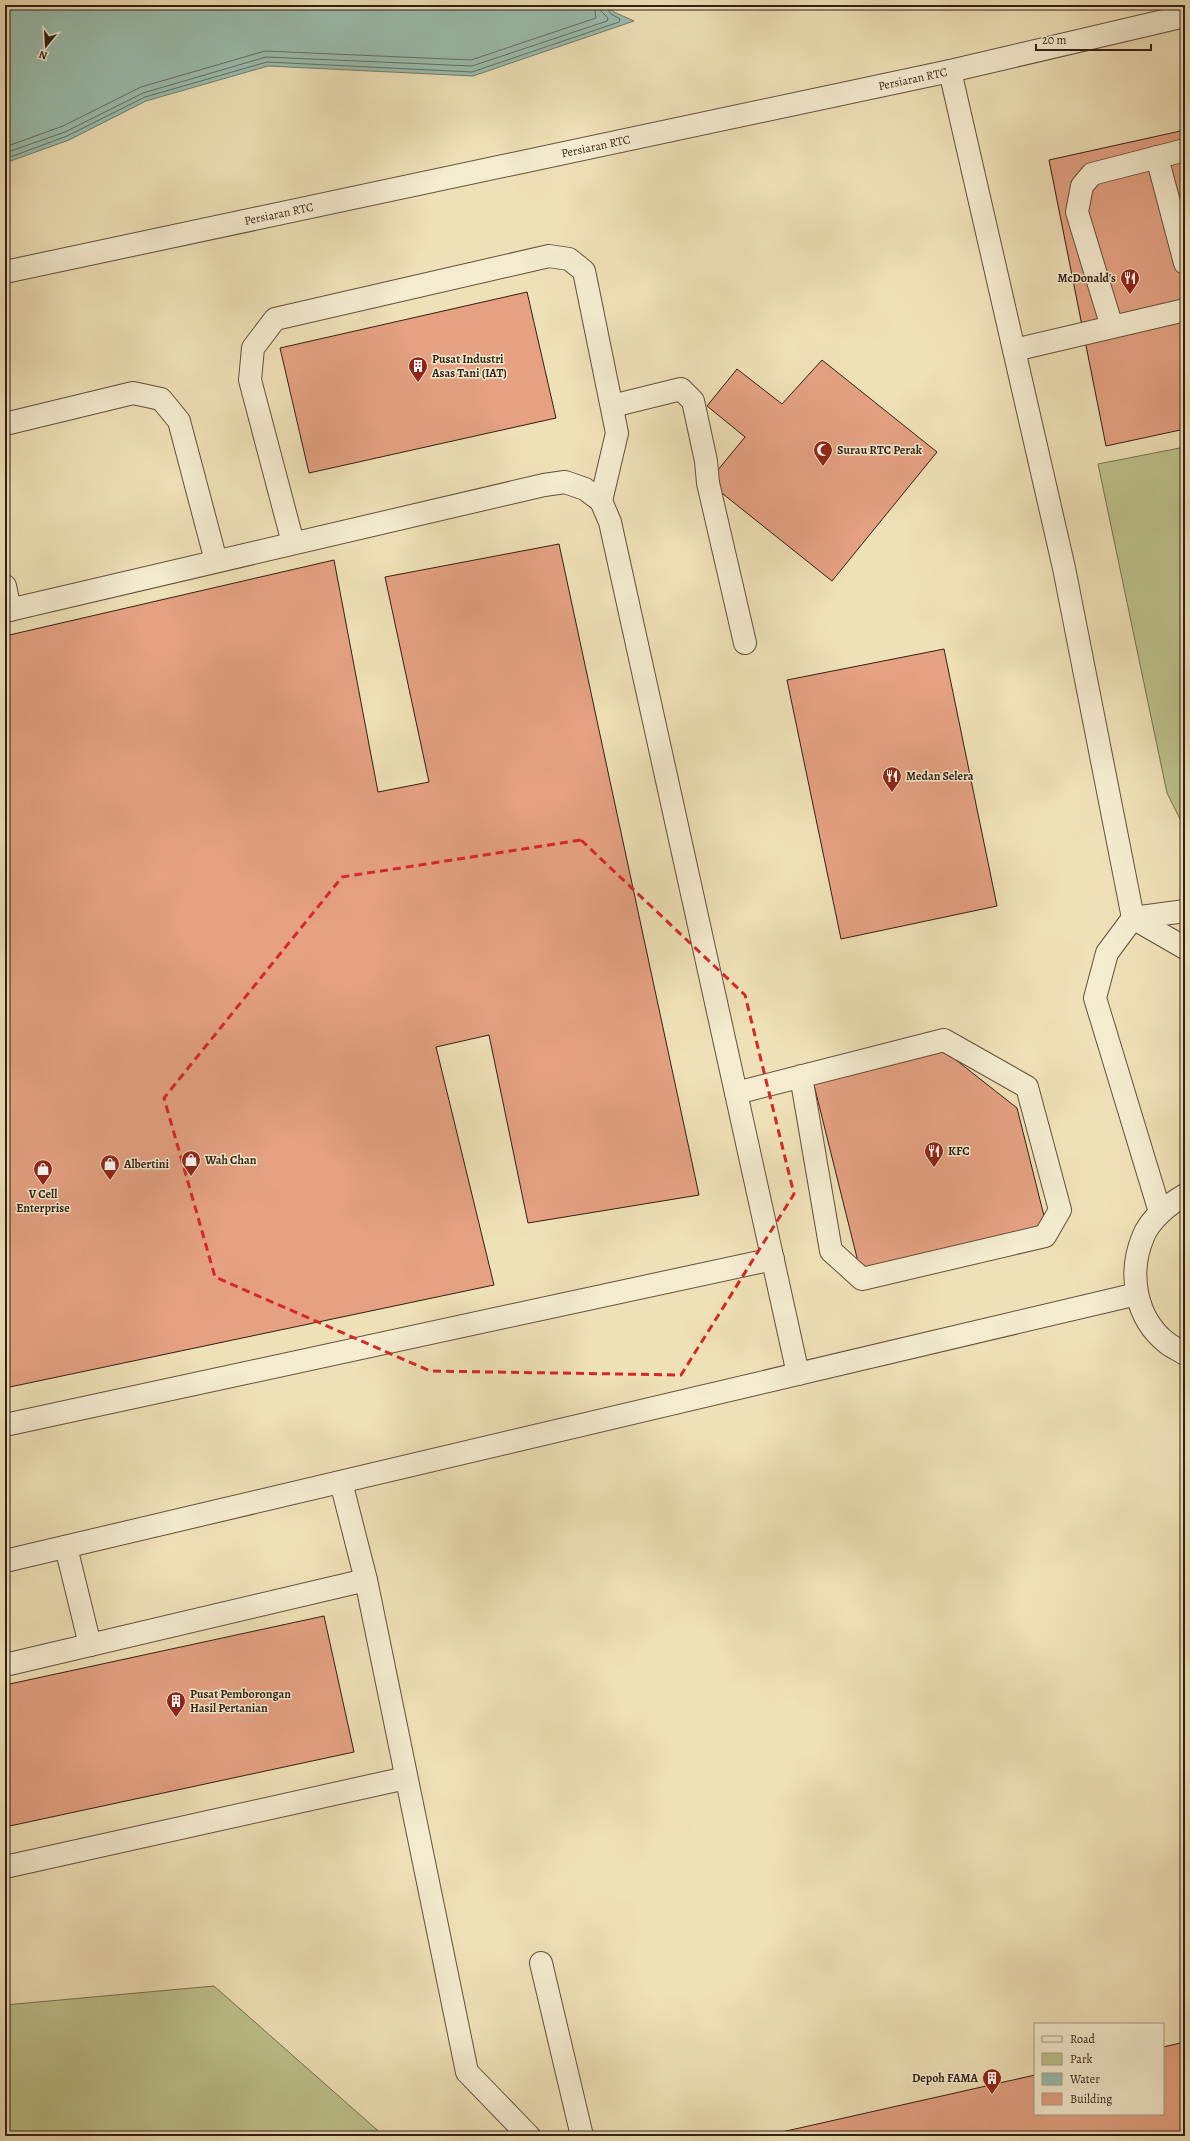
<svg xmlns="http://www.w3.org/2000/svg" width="1190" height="2141" font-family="Alegreya,serif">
<rect width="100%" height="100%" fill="#efe1b7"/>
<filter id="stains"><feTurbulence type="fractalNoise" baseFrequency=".005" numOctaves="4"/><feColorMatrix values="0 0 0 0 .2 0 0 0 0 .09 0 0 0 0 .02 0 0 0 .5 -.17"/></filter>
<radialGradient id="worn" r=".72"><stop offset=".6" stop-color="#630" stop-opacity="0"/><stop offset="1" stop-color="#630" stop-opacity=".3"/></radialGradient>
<g fill="#bdc28c" stroke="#787050">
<path d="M1185,447V829L1167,793L1098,464Z"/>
<path d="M214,1986L384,2136H5V2005Z"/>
</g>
<path fill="#9abeaf" stroke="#707e71" d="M5,5H608L614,12L634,21L473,76L268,66L146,101L69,140L5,163Z"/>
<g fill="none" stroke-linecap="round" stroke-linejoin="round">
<g stroke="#666e62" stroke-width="1">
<path d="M5,147L63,126L141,87L265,51L471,60L596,18L594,5"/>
<path d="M5,153L65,132L143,93L266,57L472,66L607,21L608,18L601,11L600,5"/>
<path d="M5,159L67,136L145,97L267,62L472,72L619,22L620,19L611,14L605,5"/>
</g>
</g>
<g fill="#e5a182" stroke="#321f14">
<path d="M1185,130V429L1106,446L1049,160Z"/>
<path d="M527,292L556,418L309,473L280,348Z"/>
<path d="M822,360L937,452L832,581L708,482L745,437L707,406L737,369L782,404Z"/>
<path d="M559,544L699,1195L528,1223L489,1035L436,1047L494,1285L5,1388V636L334,560L378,792L429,782L385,577Z"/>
<path d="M944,649L997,906L841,939L787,680Z"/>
<path d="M942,1049L1017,1108L1047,1228L861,1274L813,1081Z"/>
<path d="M324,1616L354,1752L5,1827V1685Z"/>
<path d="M1185,2042V2136H764L1035,2075V2114H1163V2047Z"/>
</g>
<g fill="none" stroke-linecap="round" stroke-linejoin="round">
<defs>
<g id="minor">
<path d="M950,71L1064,568L1133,918L1185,948"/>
<path d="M1157,157L1185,263"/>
<path id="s1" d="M5,272L950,71L1185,16"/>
<path d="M1112,327L1077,212L1082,186L1092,174L1185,150"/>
<path d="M1014,350L1185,310"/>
<path d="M612,406L681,389L693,401L706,461L708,483L745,643"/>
<path d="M5,424L133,393L161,399L179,421L216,561"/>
<path d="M293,543L250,380L253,348L275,319L549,256L569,259L584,271L617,433L601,501"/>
<path d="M5,586L10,610"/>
<path d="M5,611L544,485L565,482L585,489L601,501L610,522L798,1374"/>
<path d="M736,1093L944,1040L1027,1087L1060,1210L1045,1236L862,1279L831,1251L801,1076"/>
<path d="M1185,1195C1169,1204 1150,1219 1143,1237C1128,1273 1135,1318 1167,1343C1172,1347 1179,1350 1185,1354"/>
<path d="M1160,1212L1095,998L1107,953L1133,918L1185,911"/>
<path d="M5,1425L773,1259"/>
<path d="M341,1482L366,1580"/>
<path d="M66,1547L90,1645"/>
<path d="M5,1561L1137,1294"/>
<path d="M5,1665L366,1580L467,2072L529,2136"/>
<path d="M5,1867L406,1778"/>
<path d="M541,1963L582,2136"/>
</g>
</defs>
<use href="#minor" stroke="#61503d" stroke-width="24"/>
<use href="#minor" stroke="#f5ecd0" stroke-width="22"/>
</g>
<path fill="none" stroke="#d62828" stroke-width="3" stroke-dasharray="8 5" stroke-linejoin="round" d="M581,840L745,995L794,1194L681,1375L430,1371L215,1277L164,1098L342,877Z"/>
<defs>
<symbol id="restaurant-pin" viewBox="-11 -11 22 30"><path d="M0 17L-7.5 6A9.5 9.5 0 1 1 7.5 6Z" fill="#8f2418" stroke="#f5ecd0"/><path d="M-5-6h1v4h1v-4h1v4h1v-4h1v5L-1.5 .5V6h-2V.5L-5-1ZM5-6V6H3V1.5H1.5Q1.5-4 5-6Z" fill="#fff"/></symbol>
<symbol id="building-pin" viewBox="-11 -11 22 30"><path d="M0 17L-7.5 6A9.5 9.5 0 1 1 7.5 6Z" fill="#8f2418" stroke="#f5ecd0"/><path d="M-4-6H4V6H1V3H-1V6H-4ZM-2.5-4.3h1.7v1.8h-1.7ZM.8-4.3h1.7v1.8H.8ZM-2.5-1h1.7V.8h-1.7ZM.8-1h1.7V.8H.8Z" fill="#fff"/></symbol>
<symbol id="mosque-pin" viewBox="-11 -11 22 30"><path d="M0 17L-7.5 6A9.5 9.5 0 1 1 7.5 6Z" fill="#8f2418" stroke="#f5ecd0"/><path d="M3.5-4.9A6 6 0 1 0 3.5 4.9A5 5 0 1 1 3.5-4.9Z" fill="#fff"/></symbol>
<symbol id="shop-pin" viewBox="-11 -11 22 30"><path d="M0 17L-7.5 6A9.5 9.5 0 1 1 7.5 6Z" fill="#8f2418" stroke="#f5ecd0"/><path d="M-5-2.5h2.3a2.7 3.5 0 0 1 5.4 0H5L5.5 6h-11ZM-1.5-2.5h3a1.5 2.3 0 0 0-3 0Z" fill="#fff"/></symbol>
</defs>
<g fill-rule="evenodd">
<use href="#restaurant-pin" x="1119" y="267" width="22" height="30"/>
<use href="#building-pin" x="407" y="355" width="22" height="30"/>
<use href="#mosque-pin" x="812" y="439" width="22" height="30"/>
<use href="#restaurant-pin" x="881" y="765" width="22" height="30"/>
<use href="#restaurant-pin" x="923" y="1140" width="22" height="30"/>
<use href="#shop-pin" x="180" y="1149" width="22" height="30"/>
<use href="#shop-pin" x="99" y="1153" width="22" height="30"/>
<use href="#shop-pin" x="32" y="1158" width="22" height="30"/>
<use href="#building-pin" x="165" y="1690" width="22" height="30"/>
<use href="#building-pin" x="981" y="2067" width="22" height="30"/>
</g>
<g text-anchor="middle" stroke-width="3" stroke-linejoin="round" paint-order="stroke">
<g font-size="12" fill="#321f14" stroke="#f5ecd0">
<text dy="4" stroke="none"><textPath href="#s1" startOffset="928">Persiaran RTC</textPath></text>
<text dy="4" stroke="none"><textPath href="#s1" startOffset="604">Persiaran RTC</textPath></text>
<text dy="4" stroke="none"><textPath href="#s1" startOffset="280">Persiaran RTC</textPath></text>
</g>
<g font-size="12" font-weight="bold" fill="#321f14" stroke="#f5ecd0" text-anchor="start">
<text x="1116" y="282" text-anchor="end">McDonald's</text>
<text x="432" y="363">Pusat Industri<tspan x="432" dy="14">Asas Tani (IAT)</tspan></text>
<text x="837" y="454">Surau RTC Perak</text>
<text x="906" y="780">Medan Selera</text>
<text x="948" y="1155">KFC</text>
<text x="205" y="1164">Wah Chan</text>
<text x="124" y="1168">Albertini</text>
<text x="43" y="1198" text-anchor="middle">V Cell<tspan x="43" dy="14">Enterprise</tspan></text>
<text x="190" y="1698">Pusat Pemborongan<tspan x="190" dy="14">Hasil Pertanian</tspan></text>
<text x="978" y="2082" text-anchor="end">Depoh FAMA</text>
</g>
</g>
<rect width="1190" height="2141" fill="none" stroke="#efe1b7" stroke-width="20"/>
<rect x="6" y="6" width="1178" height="2129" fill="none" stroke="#321f14" stroke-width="2"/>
<rect x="10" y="10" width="1170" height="2121" fill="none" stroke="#321f14"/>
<rect x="1034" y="2023" width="130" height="92" fill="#f5ecd0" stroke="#a79a85"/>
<rect x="1042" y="2036" width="20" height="6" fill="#f5ecd0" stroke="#a79a85"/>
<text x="1070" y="2043" font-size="12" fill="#321f14">Road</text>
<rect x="1042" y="2053" width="20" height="12" fill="#bdc28c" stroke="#a79a85"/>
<text x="1070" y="2063" font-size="12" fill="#321f14">Park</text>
<rect x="1042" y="2073" width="20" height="12" fill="#9abeaf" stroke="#a79a85"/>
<text x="1070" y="2083" font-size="12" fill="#321f14">Water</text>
<rect x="1042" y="2093" width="20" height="12" fill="#e5a182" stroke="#a79a85"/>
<text x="1070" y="2103" font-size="12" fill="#321f14">Building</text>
<g transform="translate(46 46) rotate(198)" stroke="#f5ecd0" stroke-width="3" paint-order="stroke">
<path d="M0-3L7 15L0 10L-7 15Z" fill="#321f14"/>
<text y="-6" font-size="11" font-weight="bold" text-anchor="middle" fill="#321f14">N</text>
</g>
<path d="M1036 44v6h115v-6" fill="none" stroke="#321f14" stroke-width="2"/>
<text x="1042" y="44" font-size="12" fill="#321f14" stroke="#f5ecd0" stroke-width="3" paint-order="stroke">20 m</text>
<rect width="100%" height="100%" filter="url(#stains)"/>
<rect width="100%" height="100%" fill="url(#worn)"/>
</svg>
